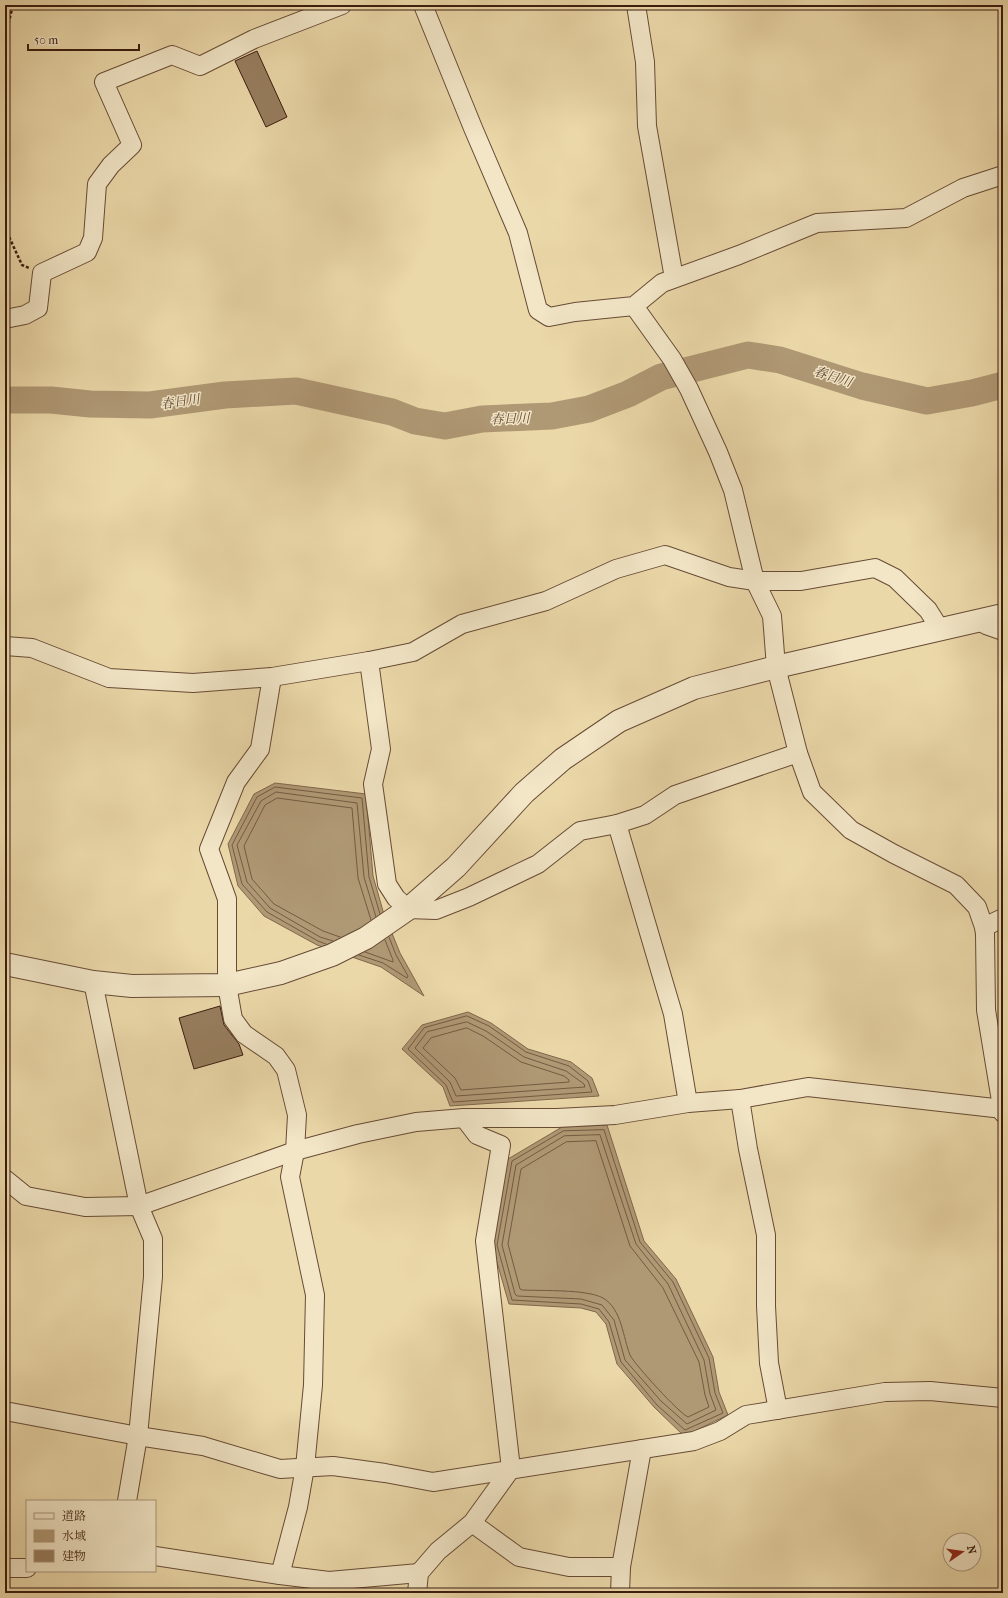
<svg xmlns="http://www.w3.org/2000/svg" width="1008" height="1598" font-family="'IM FELL French Canon','Noto Serif JP',serif">
<rect width="100%" height="100%" fill="#ebd8a9"/>
<filter id="stains"><feTurbulence type="fractalNoise" baseFrequency=".005" numOctaves="4"/><feColorMatrix values="0 0 0 0 .2 0 0 0 0 .09 0 0 0 0 .02 0 0 0 .5 -.17"/></filter>
<radialGradient id="worn" r=".72"><stop offset=".6" stop-color="#630" stop-opacity="0"/><stop offset="1" stop-color="#630" stop-opacity=".3"/></radialGradient>
<g fill="#af9874" stroke="#81664b">
<path d="M275,783L366,794L373,876L383,911L400,953L424,996L381,967L317,945L264,916L238,886L228,844L254,794Z"/>
<path d="M468,1012L491,1023L528,1049L571,1062L592,1078L599,1096L450,1106L443,1087L402,1049L422,1025Z"/>
<path d="M607,1125L644,1241L676,1279L713,1357L719,1392L728,1415L684,1436L654,1407L617,1364L606,1324L596,1312L581,1308L509,1304L492,1245L508,1159L562,1127Z"/>
</g>
<g fill="none" stroke-linecap="round" stroke-linejoin="round">
<g stroke="#755a41" stroke-width="1">
<path d="M340,937L323,931L274,904L252,879L244,846L265,805L277,798L352,808L358,878L371,920"/>
<path d="M333,941L320,937L270,908L247,882L237,845L261,801L276,792L357,803L364,877L376,917"/>
<path d="M326,944L318,941L267,912L242,884L232,845L257,797L275,787L362,798L369,877L380,914"/>
<path d="M365,952L393,962V960L385,940"/>
<path d="M359,955L383,963L407,978L408,976L396,955L389,937"/>
<path d="M467,1016L489,1026L526,1052L569,1066L588,1081L592,1092L453,1102L446,1085L408,1049L424,1028Z"/>
<path d="M467,1022L486,1031L524,1057L566,1071L584,1084L585,1087L456,1096L450,1082L415,1048L427,1032Z"/>
<path d="M467,1028L483,1036L521,1062L564,1076L569,1080V1082L461,1090L455,1078L423,1048L431,1038Z"/>
<path d="M604,1130L640,1242L673,1282L709,1358L715,1393L723,1413L685,1430L657,1405L621,1362L609,1322L599,1309L581,1304L512,1300L497,1245L512,1161L563,1131Z"/>
<path d="M600,1135L636,1244L668,1284L704,1360L710,1394L716,1410L687,1424L661,1401L625,1360L614,1320L602,1305L581,1299L517,1296L515,1294L502,1245L516,1165L564,1136Z"/>
<path d="M596,1141L630,1246L663,1288L699,1362L705,1395L709,1407L688,1417C680,1414 634,1364 630,1355C623,1338 622,1309 603,1298C586,1289 543,1291 522,1290L520,1289L508,1244L521,1169L566,1142Z"/>
</g>
<path stroke="#af9874" stroke-width="27" d="M5,400H51L90,404L150,405L225,395L296,391L392,412L415,421L445,426L482,419L552,416L589,409L628,394L661,377L748,355L780,360L862,386L927,401L972,393L1003,385"/>
</g>
<g fill="#977e5f" stroke="#3b1c0e">
<path d="M257,51L287,117L266,127L235,61Z"/>
<path d="M220,1006L224,1025L239,1044L243,1055L194,1069L179,1018Z"/>
</g>
<g fill="none" stroke-linecap="round" stroke-linejoin="round">
<defs>
<g id="minor">
<path d="M423,5L473,128L518,233L538,310L549,317L575,312L634,306L662,283L739,255L817,223L906,218L963,188L1003,175"/>
<path d="M636,5L645,62L647,126L674,278"/>
<path d="M634,306L672,359L689,389L718,452L733,490L755,581L772,616L776,667L798,753L812,792L851,830L894,854L956,885L977,907L984,927L985,934L986,1010L1003,1113"/>
<path d="M5,319L25,315L38,308L42,273L87,252L93,238L97,184L111,165L132,145L104,82L172,55L200,66L254,39L342,5"/>
<path d="M980,621L986,625L1003,631"/>
<path d="M5,646L32,648L109,678L193,683L272,677L369,661L413,652L462,624L546,601L616,569L665,555L729,577L755,581H801L875,568L895,578L928,610L940,629"/>
<path d="M369,661L381,749L373,784L387,884L396,898L408,909L436,910L469,897L538,864L580,831L617,824L645,815L675,795L798,753"/>
<path d="M272,677L260,749L236,782L209,849L227,899V985L233,1019L244,1034L276,1056L286,1070L297,1115L295,1151L290,1177L315,1295L313,1385L305,1467L298,1507L280,1575"/>
<path d="M617,824L673,1014L688,1103"/>
<path d="M984,927L1003,918"/>
<path d="M93,982L139,1206L153,1239V1277L138,1436L127,1501"/>
<path d="M740,1099L748,1149L766,1235V1306L769,1363L778,1410"/>
<path d="M5,1179L26,1196L85,1207L139,1206L295,1151L358,1134L416,1122L464,1118H557L615,1115L688,1103L740,1099L808,1087L1003,1109"/>
<path d="M5,1411L138,1436L203,1446L280,1469L333,1466L385,1473L433,1482L694,1441L720,1431L746,1415L885,1392L930,1391L1003,1398"/>
<path d="M472,1523L519,1557L569,1567H621"/>
<path d="M155,1556L280,1575L329,1581L419,1573"/>
<path d="M5,1568H27"/>
<path d="M417,1593L419,1573L438,1551L472,1523L511,1469L485,1241L501,1145L477,1135L464,1118"/>
<path d="M620,1593L621,1567L642,1449"/>
</g>
<path id="tertiary" d="M5,964L93,982L132,986L227,985L281,973L332,955L366,938L408,909L456,867L524,793L563,759L619,721L694,688L776,667L1003,615"/>
</defs>
<use href="#minor" stroke="#674b35" stroke-width="20"/>
<use href="#tertiary" stroke="#674b35" stroke-width="24"/>
<g stroke="#3b1c0e" stroke-width="2.5" stroke-dasharray="3 2" stroke-linecap="butt">
<path d="M5,38L13,5"/>
<path d="M5,228L22,265L29,268"/>
</g>
<use href="#minor" stroke="#f2e6c7" stroke-width="18"/>
<use href="#tertiary" stroke="#f2e6c7" stroke-width="22"/>
</g>
<g text-anchor="middle" stroke-width="3" stroke-linejoin="round" paint-order="stroke">
<g font-size="13" font-style="italic" fill="#644732" stroke="#f2e6c7">
<text transform="translate(833 376) rotate(18)" y="5">春日川</text>
<text transform="translate(180 401) rotate(-8)" y="5">春日川</text>
<text transform="translate(510 418) rotate(-2)" y="5">春日川</text>
</g>
</g>
<rect width="1008" height="1598" fill="none" stroke="#ebd8a9" stroke-width="20"/>
<rect x="6" y="6" width="996" height="1586" fill="none" stroke="#3b1c0e" stroke-width="2"/>
<rect x="10" y="10" width="988" height="1578" fill="none" stroke="#3b1c0e"/>
<rect x="26" y="1500" width="130" height="72" fill="#f2e6c7" stroke="#a9957d"/>
<rect x="34" y="1513" width="20" height="6" fill="#f2e6c7" stroke="#a9957d"/>
<text x="62" y="1520" font-size="12" fill="#3b1c0e">道路</text>
<rect x="34" y="1530" width="20" height="12" fill="#af9874" stroke="#a9957d"/>
<text x="62" y="1540" font-size="12" fill="#3b1c0e">水域</text>
<rect x="34" y="1550" width="20" height="12" fill="#977e5f" stroke="#a9957d"/>
<text x="62" y="1560" font-size="12" fill="#3b1c0e">建物</text>
<g transform="translate(962 1552) rotate(77)"><circle r="19" fill="#f2e6c7" stroke="#a9957d"/>
<path d="M0-3L7 15L0 10L-7 15Z" fill="#8f2418"/>
<text y="-6" font-size="11" font-weight="bold" text-anchor="middle" fill="#3b1c0e">N</text>
</g>
<path d="M28 44v6h111v-6" fill="none" stroke="#3b1c0e" stroke-width="2"/>
<text x="34" y="44" font-size="12" fill="#3b1c0e" stroke="#f2e6c7" stroke-width="3" paint-order="stroke">50 m</text>
<rect width="100%" height="100%" filter="url(#stains)"/>
<rect width="100%" height="100%" fill="url(#worn)"/>
</svg>
